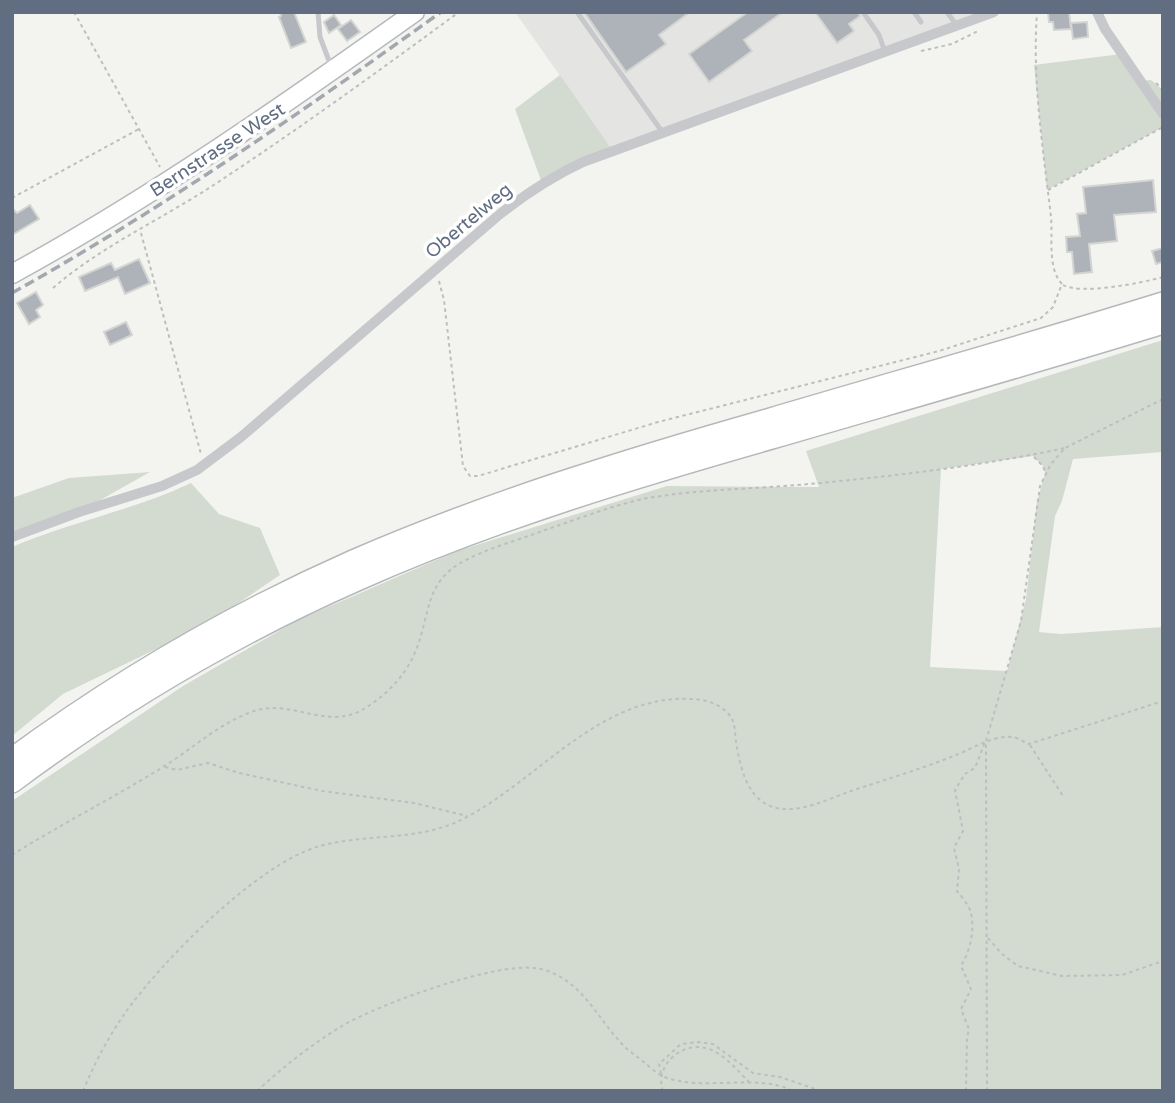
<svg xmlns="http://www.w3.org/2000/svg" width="1175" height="1103" font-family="'Varela Round',sans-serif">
<rect width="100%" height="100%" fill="#f3f4ef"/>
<path fill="#e4e4e3" d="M515,12H994L613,151Z"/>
<g fill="#d3dbd0" fill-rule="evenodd">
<path d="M1121,54L1140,81L1151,80L1163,90V127L1047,190L1034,65Z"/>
<path d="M560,75L613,151L542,183L515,109Z"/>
<path d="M1163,340V452L1073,459L1062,501L1055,516L1039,632L1061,634L1163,627V1091H12V801L183,686L298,620L457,551L667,486L819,487L806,451ZM1033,456L1043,466L1045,473L1037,502L1026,599L1007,671L930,667L941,469Z"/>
<path d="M150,472L79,512L12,537V498L69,478Z"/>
<path d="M191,483L219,514L260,528L280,575L206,625L63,694L12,736V547C70,522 134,510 191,483Z"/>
</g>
<g fill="#aeb3ba" stroke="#d4d5d2" stroke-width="2">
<path d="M280,12H294L306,42L291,48L279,17L281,16Z"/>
<path d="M584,12H690L659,35L666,44L626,72Z"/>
<path d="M748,12H783L744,40L752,51L709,82L689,54Z"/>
<path d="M815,12H858L860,16L849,24L854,31L837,43Z"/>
<path d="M1048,12H1069L1071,29L1054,30L1053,22H1049Z"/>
<path d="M334,15L341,25L329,33L324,22Z"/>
<path d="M351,20L360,32L347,41L338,29Z"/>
<path d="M1087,22L1088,37L1073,39L1071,23Z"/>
<path d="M1153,180L1156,212L1114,215L1117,241L1089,244L1092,272L1074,274L1072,252H1067L1066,237L1080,236L1077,214L1086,213L1083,187Z"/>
<path d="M30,205L39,219L12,235V208L17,213Z"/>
<path d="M1163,248V262L1156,264L1152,251Z"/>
<path d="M139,259L150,283L125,294L118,277L85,291L79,277L111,263L115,270Z"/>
<path d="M36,292L43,305L36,310L40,317L29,324L17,303Z"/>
<path d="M126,322L132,335L110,345L104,332Z"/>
</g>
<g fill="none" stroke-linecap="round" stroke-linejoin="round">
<defs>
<path id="primary" d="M12,274C153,197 284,105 415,12"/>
<g id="highway">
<path d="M12,759C118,681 233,614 353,561C487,503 626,460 767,420C899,381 1031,344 1163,303"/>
<path d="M12,782C119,702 235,634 357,580C491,520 632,478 772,438C902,400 1033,363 1163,323"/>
</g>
</defs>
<use href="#primary" stroke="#b6b9bd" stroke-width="21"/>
<use href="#highway" stroke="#b5b8bb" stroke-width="24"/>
<g stroke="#bdbec0" stroke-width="2" stroke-dasharray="3.5 3.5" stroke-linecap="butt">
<path d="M74,12L160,167"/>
<path d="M921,51L952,44L978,31"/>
<path d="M1156,83L1163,90"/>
<path d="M1048,190L1163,127"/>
<path d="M12,198L139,129"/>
<path d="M141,233L201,454"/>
<path d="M439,281L444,300L463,466L470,476H478L658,422L939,351L1041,318L1053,307L1062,284C1047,268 1053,237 1051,217C1043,148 1032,81 1037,12"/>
<path d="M1063,285C1081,295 1142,283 1163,277"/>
<path d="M53,288C98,249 155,222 206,190C292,134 376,73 459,12"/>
<path d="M1034,457L1043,466L1045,472"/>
<path d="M1030,745L1063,796"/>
<path d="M165,767L177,770L208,763L239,773L322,791L414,803L467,816"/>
<path d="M12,855C61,824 113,798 163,767C192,749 221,722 254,711C290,699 326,729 360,711C384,698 406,676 416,650C431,613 424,581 466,560C491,547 519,540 545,530C578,519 613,505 648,498C701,489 756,489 809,484C895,476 981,466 1065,448"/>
<path d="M988,938L1002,954L1018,966L1062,976L1122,975L1163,961"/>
<path d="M661,1074L659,1064L681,1044L699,1042L713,1044L753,1073L780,1077L821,1091"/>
<path d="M83,1091C94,1064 109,1036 125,1013C163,960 258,863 320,846C367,833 420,842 465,818C538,780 601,694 691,699C706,699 724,705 732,719C735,724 735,735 736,742C742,779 753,816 800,808C817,805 834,797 851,791C884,780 918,770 951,757C971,750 991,735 1013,737C1018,738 1024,742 1029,744L1163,701"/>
<path d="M257,1091C283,1067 312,1044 342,1026C379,1004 493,963 534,968C546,969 559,975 568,982C591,999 604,1026 624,1046C630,1052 638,1057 645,1063C650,1067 656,1073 662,1076C701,1093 757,1072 793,1091"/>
<path d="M663,1091C654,1066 681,1042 705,1048C722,1051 738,1071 749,1082"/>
<path d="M966,1091L967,1038L969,1029L961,1009L971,989L961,966C970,951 976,928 970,910C967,903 961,896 957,891L959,869L954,848L963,831L955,790L965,774L975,768L985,742"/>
<path d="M987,1091L986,741L1021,621L1040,486L1051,464L1065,448L1163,399"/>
</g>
<g stroke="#c6c8cc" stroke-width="5">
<path d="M318,12L320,37L331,66"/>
<path d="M577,12L663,133"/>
<path d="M863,12L879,35L885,52"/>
<path d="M914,12L921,22"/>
<path d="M947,12L957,26"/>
</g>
<g stroke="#c6c8cc" stroke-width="10">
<path d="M1097,12L1105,29L1163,114"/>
<path d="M12,537L79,512L162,486L197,470L241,437L500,214C527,193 553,176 583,162L994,12"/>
</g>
<use href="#primary" stroke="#fff" stroke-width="18"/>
<use href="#highway" stroke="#fff" stroke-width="21"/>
<path stroke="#a3a7ae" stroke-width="3.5" stroke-dasharray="10 5" stroke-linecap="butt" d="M12,293C162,209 302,112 441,12"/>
</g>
<g text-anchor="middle" stroke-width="7" stroke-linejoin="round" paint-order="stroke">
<g font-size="19" fill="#616e82" stroke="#fff">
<text transform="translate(217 149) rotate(-33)" y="7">Bernstrasse West</text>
<text transform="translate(468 220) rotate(-40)" y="7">Obertelweg</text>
</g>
</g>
<rect width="1175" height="1103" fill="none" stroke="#616e82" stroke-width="28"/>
</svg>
